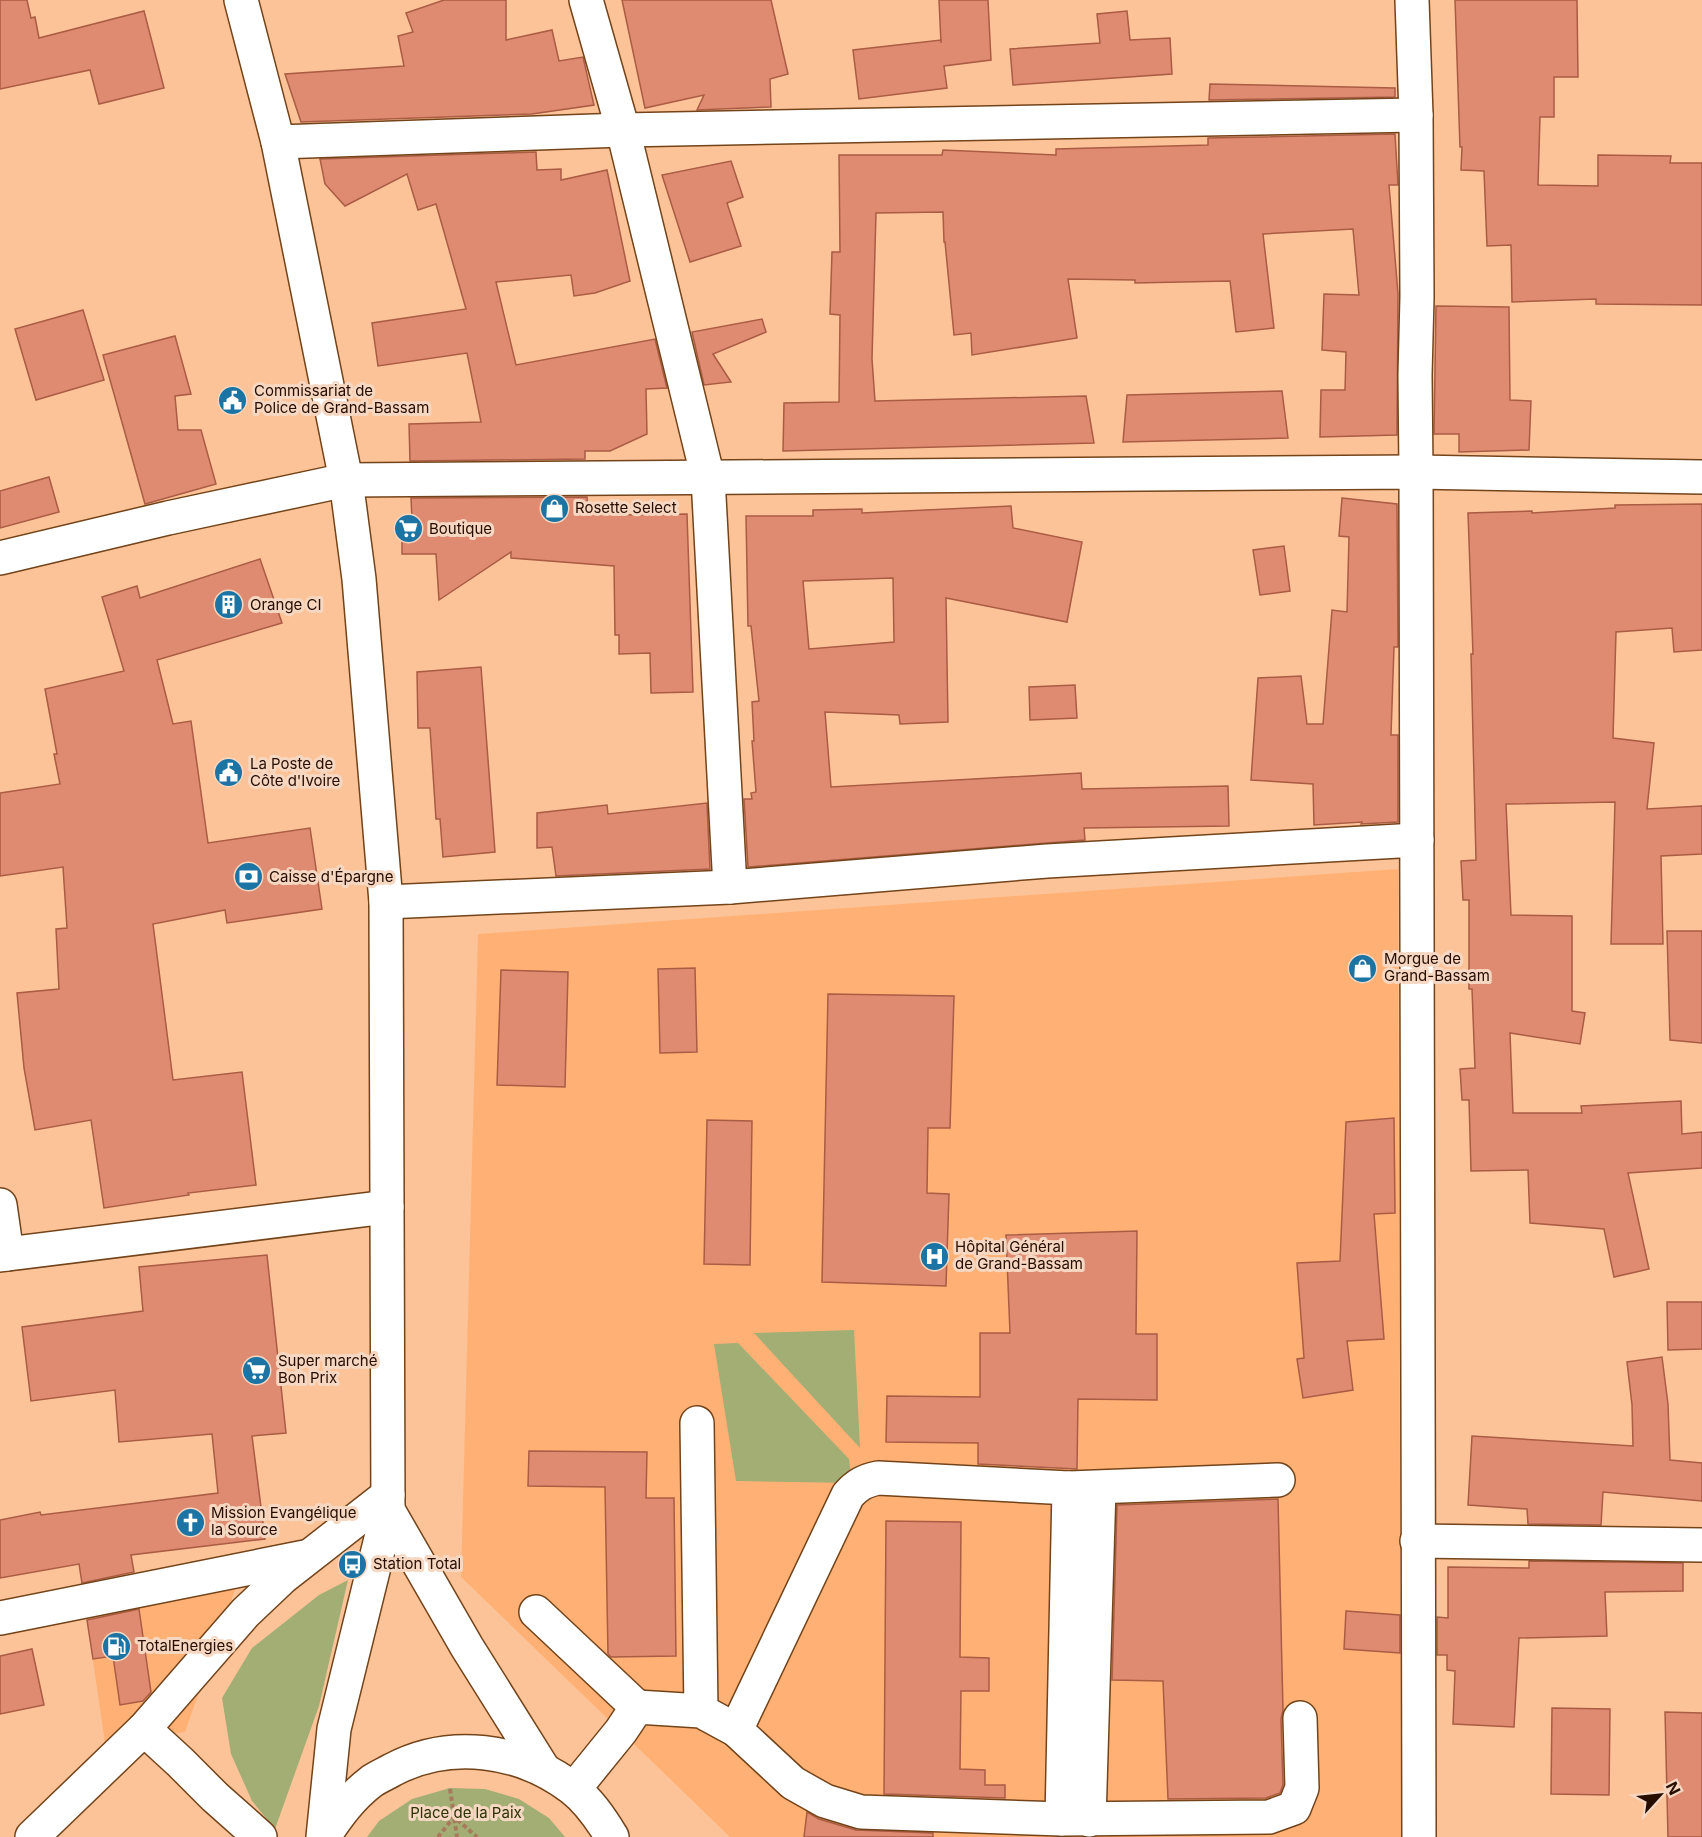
<svg xmlns="http://www.w3.org/2000/svg" width="1702" height="1837" font-family="Inter,sans-serif">
<rect width="100%" height="100%" fill="#fdc398"/>
<g fill="#ffb175">
<path d="M1398,869L1401,1837H730L461,1577L478,934Z"/>
<path d="M237,1584L185,1732L105,1743L85,1606Z"/>
</g>
<g fill="#a2ae74">
<path d="M854,1330L860,1448L754,1333Z"/>
<path d="M738,1343L849,1459L852,1483L736,1481L714,1344Z"/>
<path d="M348,1580L319,1706L275,1829L252,1801L231,1754L222,1698L252,1648L319,1595Z"/>
<path d="M450,1788L485,1789L519,1799L549,1818L565,1837H367L379,1821L412,1799Z"/>
</g>
<g fill="#de8b71" stroke="#aa5c44" stroke-width="1.5" fill-rule="evenodd">
<path d="M0,0H27L31,18L35,17L39,38L144,11L164,88L99,104L90,70L0,89Z"/>
<path d="M444,0H506V40L552,30L559,61L583,57L594,105L532,114L301,122L285,74L404,66L398,36L413,32L406,13Z"/>
<path d="M622,0H771L788,74L770,79L771,107L697,110L704,95L645,108Z"/>
<path d="M939,0H988L991,60L944,66L947,88L859,99L853,50L941,40V43Z"/>
<path d="M1455,0H1577L1578,77H1554V117H1540L1538,185L1598,186V155L1671,156L1670,163H1702V305L1596,304V299L1512,302L1511,245L1487,246L1484,171L1461,170L1462,147H1460Z"/>
<path d="M1127,11L1130,40L1170,38L1172,74L1013,85L1010,49L1100,43L1097,14Z"/>
<path d="M1210,84L1395,88V97L1209,100Z"/>
<path d="M1395,134L1398,185H1389L1398,294L1397,435L1320,437L1321,390H1345L1346,352L1322,350L1324,294L1359,295L1353,229L1263,234L1274,328L1236,332L1230,281L1135,283V280L1068,279L1077,338L972,355L971,333L954,335L945,242H944L943,212L876,213L872,359L875,401L1086,396L1094,443L783,451L784,403L839,402L840,315L830,314L832,252H840L839,155H942L943,150L1056,155V149L1208,145V138Z"/>
<path d="M536,152L537,170L561,169V180L607,170L630,281L595,293L574,296L571,275L496,282L516,365L655,339L667,388L646,389L647,434L610,451H585V459L410,461L409,424L481,422L467,353L378,366L372,323L466,309L436,204L418,210L407,174L345,206L325,184L320,159Z"/>
<path d="M731,161L743,197L727,203L741,246L690,262L662,175Z"/>
<path d="M1436,306L1509,307L1510,400L1531,401L1529,450L1459,452V434H1434Z"/>
<path d="M83,310L104,380L36,400L15,329Z"/>
<path d="M762,319L766,332L713,354L731,382L704,385L692,332Z"/>
<path d="M175,336L191,394L175,396L178,430H201L216,484L145,504L103,355Z"/>
<path d="M1282,391L1288,438L1123,442L1127,395Z"/>
<path d="M49,477L59,512L0,528V491Z"/>
<path d="M587,497L588,512L634,515L687,514L693,692L651,693L650,653L619,654V635H615L614,566L511,558V552L439,600L436,554H402V519H412L411,498Z"/>
<path d="M1342,498L1397,504L1398,647H1394L1391,735H1398V822L1361,824L1362,822L1314,825L1313,784L1251,780L1258,678L1301,676L1307,724H1323L1332,610L1347,612L1349,537L1339,536Z"/>
<path d="M1702,504V650L1674,652L1672,628L1616,632L1613,738L1654,743L1647,809L1702,806V854L1661,856L1663,944H1611L1615,802L1506,804L1511,915L1572,916V1011L1585,1013L1580,1044L1510,1033L1513,1113H1582L1581,1106L1681,1101L1682,1134L1702,1132V1168L1628,1173L1649,1269L1614,1277L1604,1229L1530,1223L1528,1170L1471,1171L1469,1100H1462L1460,1069L1475,1068L1472,989H1469V900H1463L1461,861L1476,860L1471,654H1473L1468,513L1532,511V513L1615,508V505Z"/>
<path d="M1011,506L1013,528L1082,542L1067,622L946,598L948,722L900,724L899,715L825,712L831,787L1081,773L1082,789L1228,786L1229,826L1084,828L1085,840L748,867L744,799H752L751,793L756,792L752,741H754L752,702L759,701L751,626H748L746,516H813V510L862,509V513ZM893,578L894,642L809,649L803,581Z"/>
<path d="M1284,546L1290,591L1260,595L1253,550Z"/>
<path d="M260,559L282,623L157,660L173,724L191,721L208,843L310,828L322,909L227,923L225,910L153,924L173,1080L242,1072L256,1185L188,1193L189,1195L104,1208L91,1120L35,1130L24,1068L17,993L59,989L56,929L67,928L63,867L0,876V793L60,784L54,754H57L45,689L124,671L102,597L137,586L140,598Z"/>
<path d="M481,667L495,852L443,857L440,819H436L430,728H418L417,672Z"/>
<path d="M1075,685L1077,718L1030,720L1029,687Z"/>
<path d="M707,803L710,869L556,876L552,847L537,848V813L607,805L608,814Z"/>
<path d="M1667,931H1702V1043L1670,1040Z"/>
<path d="M695,968L697,1052L660,1053L658,969Z"/>
<path d="M501,970L568,972L565,1087L497,1085Z"/>
<path d="M828,994L954,996L950,1128H928L927,1193L949,1194L946,1286L822,1282Z"/>
<path d="M1394,1118L1395,1213L1374,1214L1384,1339L1347,1341L1353,1390L1303,1398L1297,1359L1304,1358L1297,1263L1340,1261L1346,1122Z"/>
<path d="M707,1120L752,1121L750,1265L704,1264Z"/>
<path d="M1137,1231L1136,1334H1157V1400L1078,1399L1077,1469L978,1464V1443L886,1442L887,1396L980,1397V1333H1010L1006,1235Z"/>
<path d="M267,1255L286,1433L252,1436L265,1539L131,1555L134,1572L82,1583L79,1564L0,1578V1520L40,1512L41,1515L218,1493L212,1434L119,1442L115,1390L31,1401L22,1327L143,1311L139,1267Z"/>
<path d="M1667,1302H1702V1349L1668,1350Z"/>
<path d="M1662,1357L1668,1404L1670,1460L1702,1463V1501L1603,1492L1601,1525L1528,1524L1527,1509L1468,1505L1472,1436L1633,1446L1632,1405L1627,1362Z"/>
<path d="M529,1451L647,1452L646,1498H674L676,1656L611,1657L608,1654L605,1487L528,1486Z"/>
<path d="M1278,1499L1283,1710L1281,1719L1283,1785L1280,1793L1266,1798L1168,1799L1163,1681L1112,1680L1117,1505Z"/>
<path d="M886,1521L961,1522L960,1657L989,1658V1691H961L960,1769L985,1770V1785H1005V1798L884,1794Z"/>
<path d="M1529,1561L1683,1563V1591L1605,1592L1607,1636L1519,1638L1514,1727L1453,1724L1455,1671L1447,1670V1655H1437V1617L1448,1618V1567L1529,1568Z"/>
<path d="M139,1609L151,1692L143,1701L120,1705L113,1656L93,1659L87,1620Z"/>
<path d="M1346,1611L1400,1615V1653L1344,1649Z"/>
<path d="M32,1649L44,1705L0,1714V1656Z"/>
<path d="M1552,1708L1610,1709L1609,1795L1551,1794Z"/>
<path d="M1665,1712L1702,1713V1837H1668Z"/>
<path d="M807,1812L819,1819L856,1830L933,1833V1837H804Z"/>
</g>
<g fill="none" stroke-linecap="round" stroke-linejoin="round">
<defs>
<g id="minor">
<path d="M241,0L278,142L346,480L359,579L386,902L388,1510L334,1729L323,1837"/>
<path d="M586,0L623,130L708,478L730,887"/>
<path d="M1412,0L1416,115L1417,297L1415,375L1416,472L1419,1837"/>
<path d="M278,142L623,130L1416,115"/>
<path d="M0,558L168,518L346,480L1416,472L1702,477"/>
<path d="M386,902L730,887L1047,861L1417,840"/>
<path d="M0,1205L7,1254"/>
<path d="M0,1255L387,1207"/>
<path d="M697,1423L701,1711"/>
<path d="M388,1510L467,1647L544,1770"/>
<path d="M1417,1541L1702,1545"/>
<path d="M536,1612L637,1707"/>
<path d="M0,1618L305,1557"/>
<path d="M144,1729L180,1762L215,1797L260,1837"/>
<path d="M736,1730L848,1495C857,1485 864,1481 878,1478L1069,1488L1278,1480"/>
<path d="M574,1789L621,1731L637,1707L701,1711L736,1730L793,1783L825,1801L861,1812L1062,1819L1269,1817L1294,1808L1302,1788L1300,1718"/>
<path d="M1062,1819L1069,1488"/>
<path d="M1089,1820L1099,1488"/>
<path d="M324,1836C339,1814 351,1797 372,1781C378,1777 385,1774 392,1770C450,1739 520,1749 572,1788C589,1801 601,1819 612,1837"/>
<path d="M32,1837L144,1729L245,1613L283,1577L388,1495"/>
</g>
</defs>
<use href="#minor" stroke="#734319" stroke-width="36"/>
<g stroke="#a77a5b" stroke-width="4" stroke-dasharray="4.5 3" stroke-linecap="butt">
<path d="M450,1789L457,1837"/>
<path d="M438,1837L454,1817L477,1837"/>
</g>
<use href="#minor" stroke="#fff" stroke-width="33"/>
</g>
<defs>
<symbol id="civic-disc" viewBox="-11 -11 22 22"><circle r="9.5" fill="#1b74a3" stroke="#f5d7c2"/><path d="M-.6-6.5H3V-4.5H.6V-3L4-1V1h2V6H-6V1h2V-1L-.6-3ZM-1.2 2.5V6h2.4V2.5Z" fill="#fff"/></symbol>
<symbol id="shop-disc" viewBox="-11 -11 22 22"><circle r="9.5" fill="#1b74a3" stroke="#f5d7c2"/><path d="M-5-2.5h2.3a2.7 3.5 0 0 1 5.4 0H5L5.5 6h-11ZM-1.5-2.5h3a1.5 2.3 0 0 0-3 0Z" fill="#fff"/></symbol>
<symbol id="supermarket-disc" viewBox="-11 -11 22 22"><circle r="9.5" fill="#1b74a3" stroke="#f5d7c2"/><path d="M-6-5.5h2.5l.6 2H6L4.5 2H-2.5L-4.4-4H-6ZM-1.5 3.2a1.3 1.3 0 1 0 .1 0ZM3 3.2a1.3 1.3 0 1 0 .1 0Z" fill="#fff"/></symbol>
<symbol id="building-disc" viewBox="-11 -11 22 22"><circle r="9.5" fill="#1b74a3" stroke="#f5d7c2"/><path d="M-4-6H4V6H1V3H-1V6H-4ZM-2.5-4.3h1.7v1.8h-1.7ZM.8-4.3h1.7v1.8H.8ZM-2.5-1h1.7V.8h-1.7ZM.8-1h1.7V.8H.8Z" fill="#fff"/></symbol>
<symbol id="bank-disc" viewBox="-11 -11 22 22"><circle r="9.5" fill="#1b74a3" stroke="#f5d7c2"/><path d="M-6-4H6V4H-6ZM0-2.3a2.3 2.3 0 1 0 0 4.6a2.3 2.3 0 1 0 0-4.6Z" fill="#fff"/></symbol>
<symbol id="hospital-disc" viewBox="-11 -11 22 22"><circle r="9.5" fill="#1b74a3" stroke="#f5d7c2"/><path d="M-5-5h3v3.5h4V-5h3V5h-3V1.5h-4V5h-3Z" fill="#fff"/></symbol>
<symbol id="church-disc" viewBox="-11 -11 22 22"><circle r="9.5" fill="#1b74a3" stroke="#f5d7c2"/><path d="M-1.2-6h2.4v3.5h3.3v2.4h-3.3V6h-2.4V-.1h-3.3v-2.4h3.3Z" fill="#fff"/></symbol>
<symbol id="bus-disc" viewBox="-11 -11 22 22"><circle r="9.5" fill="#1b74a3" stroke="#f5d7c2"/><path d="M-5-6H5V4H4V6H2V4H-2V6H-4V4H-5ZM-3.5-4V0h7V-4ZM-3.5 1.2v1.5H-2V1.2ZM2 1.2v1.5H3.5V1.2Z" fill="#fff"/></symbol>
<symbol id="fuel-disc" viewBox="-11 -11 22 22"><circle r="9.5" fill="#1b74a3" stroke="#f5d7c2"/><path d="M-5.5-6h7V0h2V4h1.3V-2.5L3-4.5l.8-.8L6-3V5H2.5V1h-1V6h-7ZM-4.2-4.7v3.2H.2V-4.7Z" fill="#fff"/></symbol>
</defs>
<g fill-rule="evenodd">
<use href="#civic-disc" x="216" y="384" width="33" height="33"/>
<use href="#shop-disc" x="538" y="492" width="33" height="33"/>
<use href="#supermarket-disc" x="392" y="512" width="33" height="33"/>
<use href="#building-disc" x="212" y="588" width="33" height="33"/>
<use href="#civic-disc" x="212" y="756" width="33" height="33"/>
<use href="#bank-disc" x="232" y="860" width="33" height="33"/>
<use href="#shop-disc" x="1346" y="952" width="33" height="33"/>
<use href="#hospital-disc" x="918" y="1240" width="33" height="33"/>
<use href="#supermarket-disc" x="240" y="1354" width="33" height="33"/>
<use href="#church-disc" x="174" y="1506" width="33" height="33"/>
<use href="#bus-disc" x="336" y="1548" width="33" height="33"/>
<use href="#fuel-disc" x="100" y="1630" width="33" height="33"/>
</g>
<g text-anchor="middle" stroke-width="6" stroke-linejoin="round" paint-order="stroke">
<g font-size="15" fill="#260d00" stroke="#f5d7c2" text-anchor="start">
<text x="254" y="396">Commissariat de<tspan x="254" dy="17">Police de Grand-Bassam</tspan></text>
<text x="575" y="513">Rosette Select</text>
<text x="429" y="534">Boutique</text>
<text x="250" y="610">Orange CI</text>
<text x="250" y="769">La Poste de<tspan x="250" dy="17">Côte d'Ivoire</tspan></text>
<text x="269" y="882">Caisse d'Épargne</text>
<text x="1384" y="964">Morgue de<tspan x="1384" dy="17">Grand-Bassam</tspan></text>
<text x="955" y="1252">Hôpital Général<tspan x="955" dy="17">de Grand-Bassam</tspan></text>
<text x="278" y="1366">Super marché<tspan x="278" dy="17">Bon Prix</tspan></text>
<text x="211" y="1518">Mission Evangélique<tspan x="211" dy="17">la Source</tspan></text>
<text x="373" y="1569">Station Total</text>
<text x="137" y="1651">TotalEnergies</text>
</g>
<g font-size="15" fill="#2b3204" stroke="#f5d7c2">
<text x="466" y="1818">Place de la Paix</text>
</g>
</g>
<g transform="translate(1660 1795) rotate(63)" stroke="#f5d7c2" stroke-width="4.5" paint-order="stroke">
<path d="M0-4.5L10 22L0 15L-10 22Z" fill="#260d00"/>
<text y="-9" font-size="16" font-weight="bold" text-anchor="middle" fill="#260d00">N</text>
</g>
</svg>
